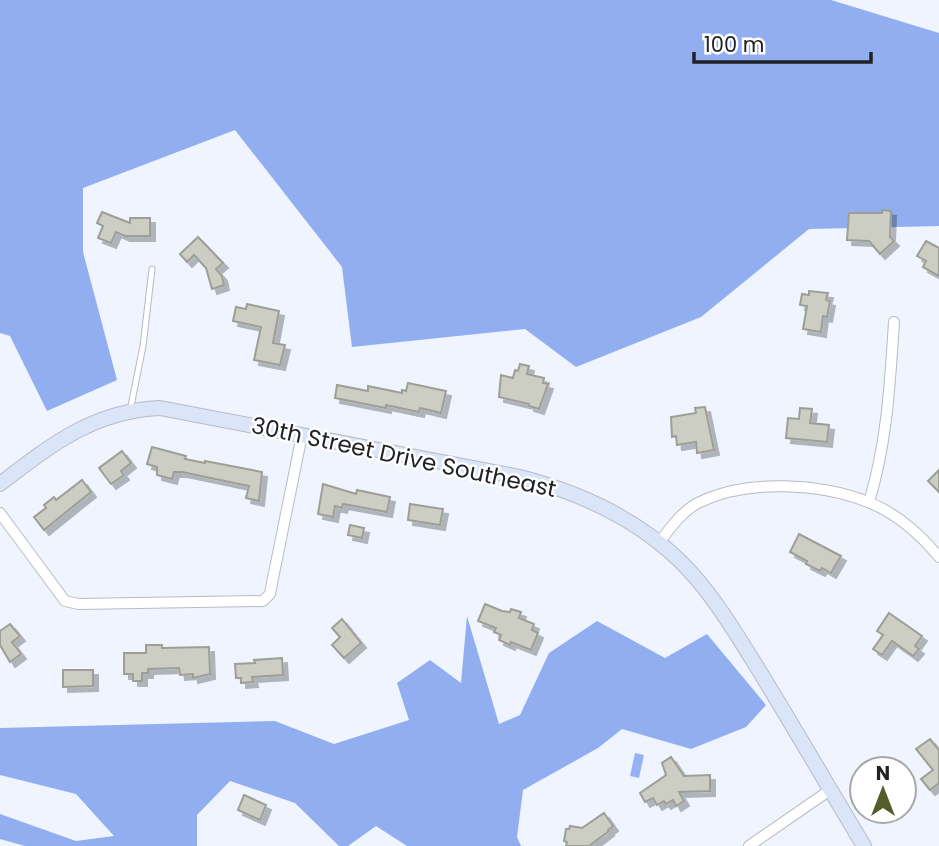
<svg xmlns="http://www.w3.org/2000/svg" width="939" height="846" font-family="Poppins,sans-serif">
<defs>
<filter id="shadow"><feDropShadow dx="5" dy="5" stdDeviation="0" flood-color="#0004"/></filter>
</defs>
<rect width="100%" height="100%" fill="#eff4fe"/>
<g fill="#91aef1">
<path d="M0,0H831L939,33V226L809,229L701,317L576,367L525,329L352,347L342,267L235,130L83,188V252L117,380L47,411L10,336L0,333Z"/>
<path d="M467,616L499,724L520,715L549,653L597,621L665,658L707,634L766,705L746,727L691,749L622,729L598,748L523,790L517,837L521,846H407L376,826L348,846H339L295,803L230,781L197,815V846H25L0,839V814L76,841L114,836L76,794L0,775V728L275,721L334,744L409,720L397,683L430,660L461,683Z"/>
</g>
<path fill="#96b2f6" d="M635,753L644,755L639,778L630,776Z"/>
<g fill="#cccec4" stroke="#9d9f96" stroke-width="2" filter="url(#shadow)">
<path d="M882,210L891,211L890,237L894,241L880,254L869,241L847,240L849,213H882Z"/>
<path d="M102,212L130,223V218H150V236H125L116,232L111,243L98,238L103,226L97,223Z"/>
<path d="M198,237L223,263L216,269L222,276L224,285L212,289L206,268L194,255L187,262L180,254Z"/>
<path d="M926,241L939,248V276L923,267L926,261L917,256Z"/>
<path d="M809,291L828,293L826,300L830,301L827,317L823,316L821,332L803,329L807,306L800,305L802,294L809,295Z"/>
<path d="M247,304L279,311L273,343L285,345L280,365L254,360L261,327L233,321L236,307L246,309Z"/>
<path d="M520,364L529,366L527,374L544,378L543,383L548,384L539,409L529,406V404L499,397L501,375L513,378L515,370L518,371Z"/>
<path d="M408,383L446,391L441,413L420,408L419,412L386,405V408L335,398L337,385L368,391V386L402,393V390L406,391Z"/>
<path d="M705,407L714,450L697,453L696,442L677,445L676,436L672,437L671,417L696,413L695,408Z"/>
<path d="M800,408L812,409L810,423L829,425L827,442L786,438L788,418L799,419Z"/>
<path d="M152,447L186,456L185,459L205,463V461L262,472L259,501L246,498L249,486L182,472H174L172,479L157,475V467L147,464Z"/>
<path d="M122,451L131,463L121,471L124,475L111,484L99,468Z"/>
<path d="M939,470V492L928,481Z"/>
<path d="M82,480L91,492L44,530L34,517L46,508L44,505L54,497L56,500Z"/>
<path d="M323,484L356,494L357,490L390,497L387,512L343,504L342,508L335,506L333,517L318,514Z"/>
<path d="M410,504L443,509L440,525L408,520Z"/>
<path d="M350,525L364,528L362,538L348,535Z"/>
<path d="M799,534L841,556L831,573L822,568L820,571L806,564L807,561L790,552Z"/>
<path d="M485,604L502,611L510,612L511,609L521,612L519,618L534,624L532,630L538,633L531,650L511,642L510,645L499,640L501,635L494,632L496,628L478,621Z"/>
<path d="M889,613L922,636L915,646L919,649L913,656L892,641L882,655L873,649L883,635L877,631Z"/>
<path d="M342,619L361,643L344,658L332,645L340,637L332,628Z"/>
<path d="M10,624L20,636L12,642L21,654L10,662L0,645V631Z"/>
<path d="M146,645H162V648L209,647L210,674L193,678V674L180,675L179,668L148,669V673H142V681H133V674H124V653H146Z"/>
<path d="M282,658L283,675L252,677L253,682L241,683V678H236L235,664L255,663L254,660Z"/>
<path d="M63,670H93V686L63,687Z"/>
<path d="M930,739L939,750V783L930,790L921,779L933,770L916,749Z"/>
<path d="M671,757L684,776L710,775V791L679,792L684,801L676,806L673,800L666,804L664,801L657,805L653,798L645,802L640,793L666,775L662,763Z"/>
<path d="M244,795L266,805L260,820L238,810Z"/>
<path d="M604,813L613,826L608,830L609,831L589,846H566L567,842L564,841L566,829H569L570,826L582,828Z"/>
</g>
<g fill="none" stroke-linecap="round" stroke-linejoin="round">
<defs>
<path id="lane" d="M130,411L143,346L152,269"/>
<g id="street">
<path d="M869,502C887,443 890,384 894,322"/>
<path d="M0,513L65,601L79,604L263,601L270,594L272,583L302,435"/>
<path d="M659,543C670,528 683,510 700,502C747,479 820,483 868,502C896,513 920,534 939,557"/>
<path d="M749,846L830,790"/>
</g>
<path id="secondary" d="M0,484C51,445 93,411 160,408L520,477C578,492 634,517 679,560C712,592 735,632 760,672C795,729 829,788 864,846"/>
</defs>
<use href="#lane" stroke="#b7bbc4" stroke-width="7"/>
<use href="#street" stroke="#b7bbc4" stroke-width="12"/>
<use href="#secondary" stroke="#b7bbc4" stroke-width="16"/>
<use href="#lane" stroke="#fff" stroke-width="5"/>
<use href="#street" stroke="#fff" stroke-width="10"/>
<use href="#secondary" stroke="#dbe5fa" stroke-width="14"/>
</g>
<g text-anchor="middle" stroke-width="5" stroke-linejoin="round" paint-order="stroke">
<g font-size="23" fill="#202225" stroke="#fff">
<text transform="translate(404 457) rotate(12)" y="8">30th Street Drive Southeast</text>
</g>
</g>
<g transform="translate(883 790)"><circle r="33" fill="#ffffff" stroke="#a6a7a8" stroke-width="2"/>
<path d="M0-5L12 26L0 18L-12 26Z" fill="#545c2b"/>
<text y="-10" font-size="19" font-weight="bold" text-anchor="middle" fill="#202225">N</text>
</g>
<path d="M694 52v10h177v-10" fill="none" stroke="#202225" stroke-width="3.5"/>
<text x="704" y="52" font-size="21" fill="#202225" stroke="#ffffff" stroke-width="5" paint-order="stroke">100 m</text>
</svg>
